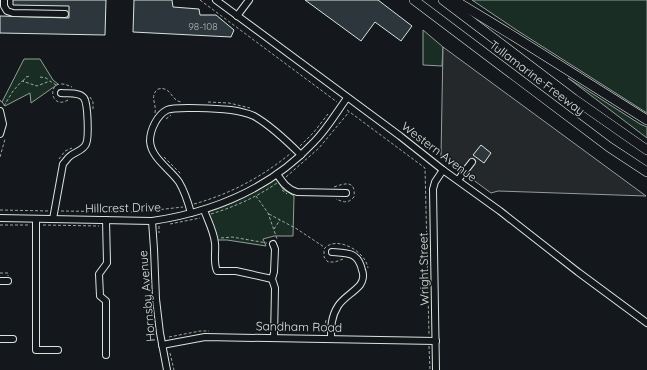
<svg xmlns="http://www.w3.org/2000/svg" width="647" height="370" font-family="Quicksand,sans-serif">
<rect width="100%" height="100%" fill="#14181c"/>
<g fill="#1a2d24" stroke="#939e99">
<path d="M472,0H647V113L518,31Z"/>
<path d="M423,30L443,47L442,66L423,65Z"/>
<path d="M24,59H40L53,80L58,84L31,103L30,93L5,106L2,102Z"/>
<path d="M568,78L640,124L647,127V138Z"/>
<path d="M276,179L283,189L294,196L293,236H274L263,239L266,246L227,240H217L216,233L208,212C233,204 254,193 276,179Z"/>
</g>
<path fill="#24282b" stroke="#939e99" d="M443,47L646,196L498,191L491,193L441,156Z"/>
<g fill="#2c363c" stroke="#d8e6dc">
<path d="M13,0H106L105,35L0,33V16L69,18V6L13,5Z"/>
<path d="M134,0H172L173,7L199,9L200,15H216L234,30L231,37L133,32Z"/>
<path d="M305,0H378L412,26L401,41L375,22L361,41Z"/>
<path d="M481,145L491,153L484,163L473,155Z"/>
</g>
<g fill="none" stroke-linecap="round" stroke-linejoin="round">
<defs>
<g id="minor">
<path d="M4,0V6L7,11L13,13L65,14"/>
<path d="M216,0L400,136L443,170L500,211L578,272L647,323"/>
<path d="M237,16L249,0"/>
<path d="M0,111L3,124L0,134"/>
<path d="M277,174C283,183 287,189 297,192L346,193"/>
<path d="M458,180L472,162"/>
<path d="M204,210C208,221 214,232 215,243C216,252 213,262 217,271H236L272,279"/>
<path d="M191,213C188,202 185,192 179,182C170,169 151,158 150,141C150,130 157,115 167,110C175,106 221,109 231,110C239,111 247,113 254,116C270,125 288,142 301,155"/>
<path d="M0,218L152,221C213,212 271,188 314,142C327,129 336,113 347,98"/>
<path d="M36,219V350H58"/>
<path d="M53,219L63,164C65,162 67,159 69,157C74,152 83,151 86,144C89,138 88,104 84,98C80,92 68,94 61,93"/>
<path d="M152,221L154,249L156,299L160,333L167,370"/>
<path d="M273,244L275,249L274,272L272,279L275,288L274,338"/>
<path d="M0,281H8"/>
<path d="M0,339H13"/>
<path d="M331,339C331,327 331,317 338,306C343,298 353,293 360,285C363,281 364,275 362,270C358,252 348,253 332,252"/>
<path d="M162,345L205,337L436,341"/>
<path d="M106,355V301L100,296L99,274L107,263L106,220"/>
<path d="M436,370L433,189L435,182L443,170"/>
</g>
<g id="highway">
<path d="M414,0L609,147L647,172"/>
<path d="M443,0L574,99L647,150"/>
<path d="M454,0L515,37L647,120"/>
</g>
</defs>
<use href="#minor" stroke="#d8e6dc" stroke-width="8"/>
<use href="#highway" stroke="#d8e6dc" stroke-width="10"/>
<g stroke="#9da8a2" stroke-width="1" stroke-dasharray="3 2" stroke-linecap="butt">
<path d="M200,0L337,102"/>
<path d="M40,77L46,78L49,80"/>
<path d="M23,81L26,77L30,76"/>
<path d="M90,97L93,102V111"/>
<path d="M0,100L3,104"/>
<path d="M68,100C51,110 47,83 62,84C66,84 69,86 72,87"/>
<path d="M208,102L229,103L250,108"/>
<path d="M4,106L13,91L22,81L37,86L50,81L56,85"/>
<path d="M347,110L425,168L429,335"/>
<path d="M155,113C157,104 149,96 158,89C172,86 170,100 181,102"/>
<path d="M166,119L171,115"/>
<path d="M300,146L314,132L328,114"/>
<path d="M0,157L5,139"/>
<path d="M164,157L181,174"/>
<path d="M59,159L65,151L72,148"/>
<path d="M286,177L319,148L349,112"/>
<path d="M334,187C345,183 356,180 354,197C348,204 343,202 336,199"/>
<path d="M282,190L287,194"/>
<path d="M256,196L268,213L277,239"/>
<path d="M194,204C230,194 262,177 291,153"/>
<path d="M0,210L49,211"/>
<path d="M61,211L138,212L183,207"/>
<path d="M211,214C234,207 257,197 277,183"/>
<path d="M269,214L297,229L324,247"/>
<path d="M170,224L200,218"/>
<path d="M0,225H29"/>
<path d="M43,225L99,226"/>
<path d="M159,226V233"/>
<path d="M274,229L280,220"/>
<path d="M221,238L232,237L267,243"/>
<path d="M343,259L335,262H328L324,257V249C335,235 365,250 368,268"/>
<path d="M0,273H8V276"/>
<path d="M324,333L326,320"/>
<path d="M169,337L200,331H209"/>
<path d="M429,346L430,370"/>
<path d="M170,353L174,370"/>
</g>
<use href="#minor" stroke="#14181c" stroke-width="6"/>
<use href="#highway" stroke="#14181c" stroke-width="9"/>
</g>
<g text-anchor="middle" stroke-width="3" stroke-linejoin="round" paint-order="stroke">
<g font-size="10" fill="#adbab4">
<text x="203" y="30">98-108</text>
</g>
<g font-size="12" fill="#d8e6dc" stroke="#14181c">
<text transform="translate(537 78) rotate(37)" y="4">Tullamarine Freeway</text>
<text transform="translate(439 152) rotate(37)" y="4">Western Avenue</text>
<text transform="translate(123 208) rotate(-1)" y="4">Hillcrest Drive</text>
<text transform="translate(424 269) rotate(-91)" y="4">Wright Street</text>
<text transform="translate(147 296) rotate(-95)" y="4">Hornsby Avenue</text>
<text transform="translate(299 327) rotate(1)" y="4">Sandham Road</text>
</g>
</g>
</svg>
